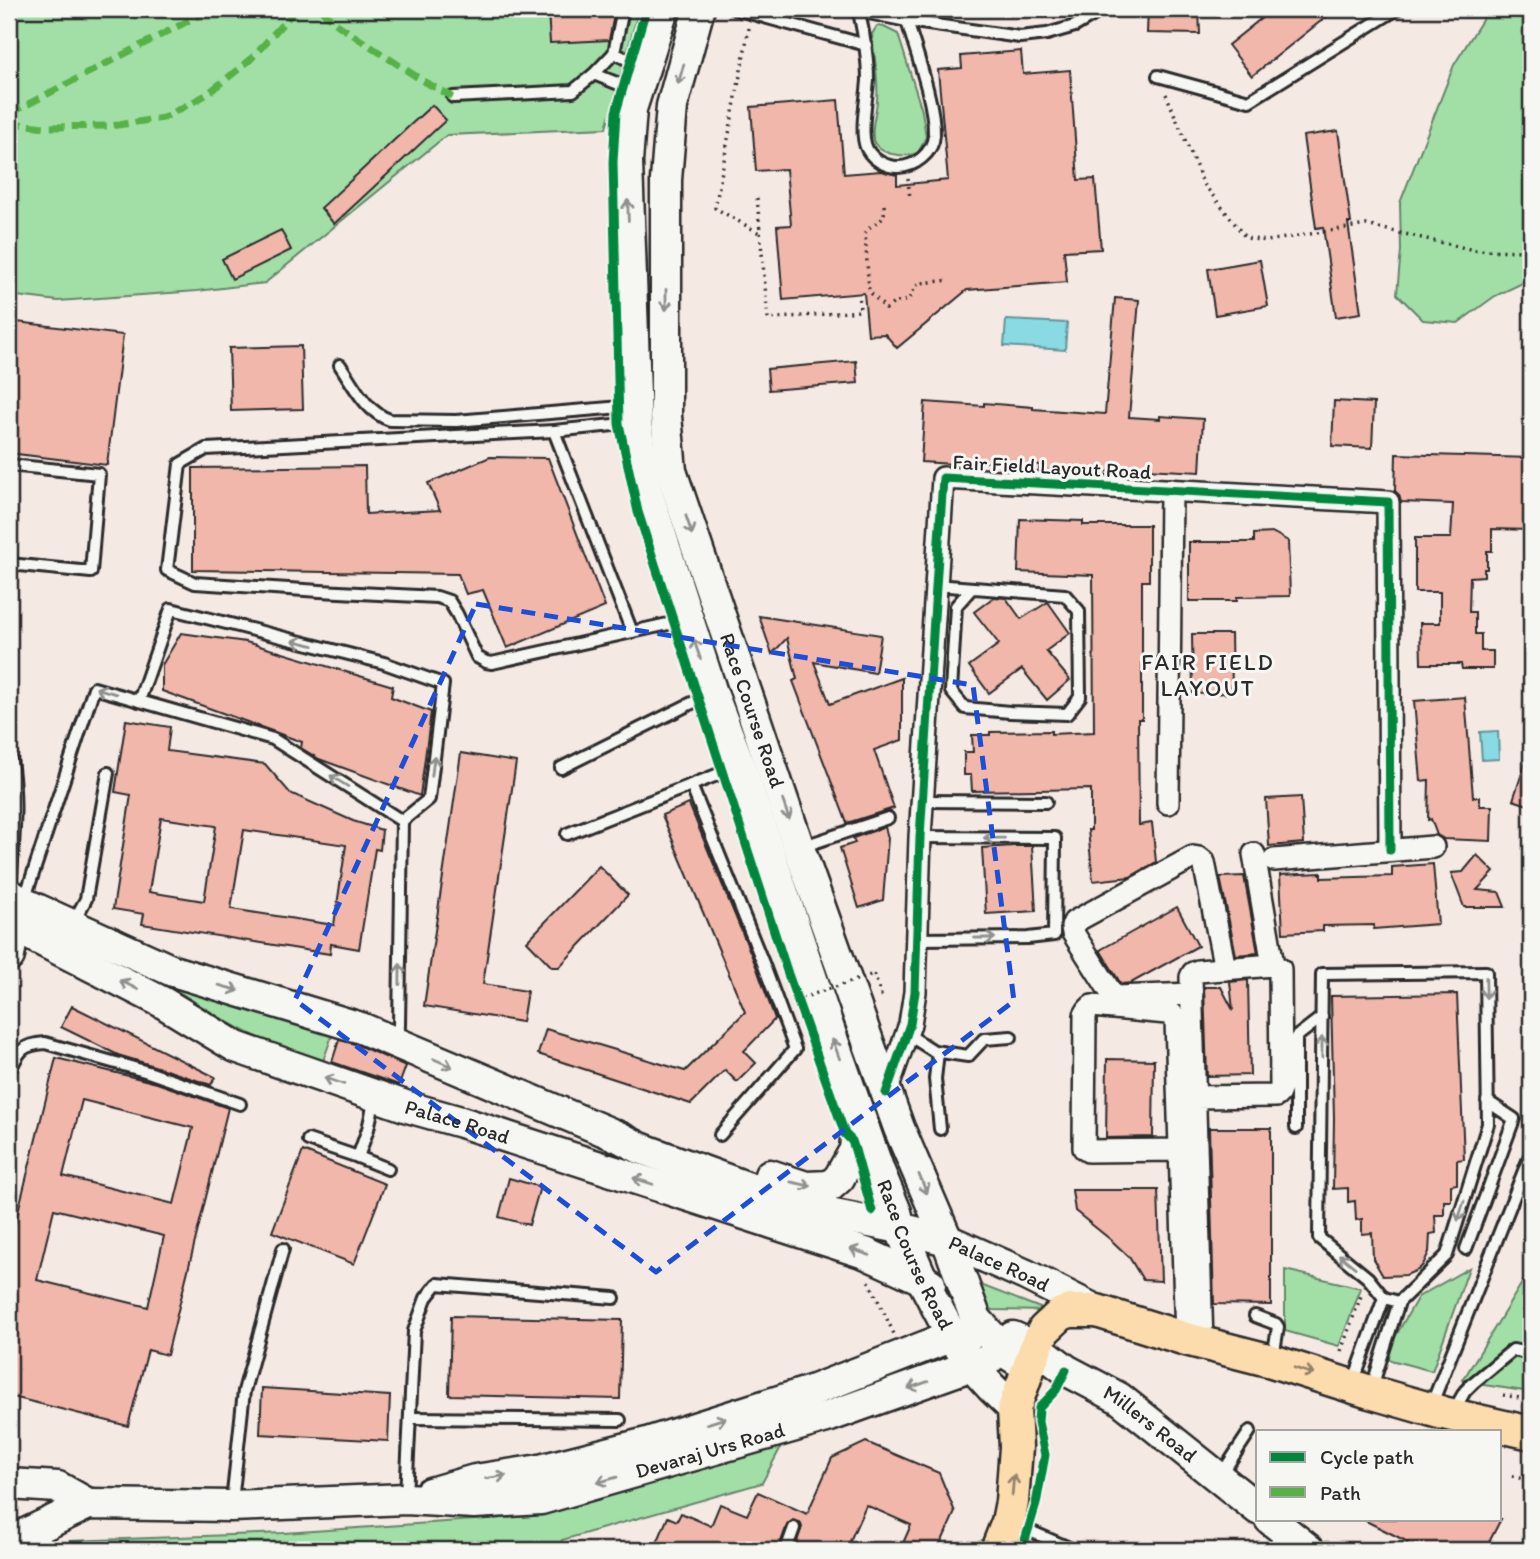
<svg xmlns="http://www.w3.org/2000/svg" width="1540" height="1559" font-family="Itim,sans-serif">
<rect width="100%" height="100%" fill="#f5e9e4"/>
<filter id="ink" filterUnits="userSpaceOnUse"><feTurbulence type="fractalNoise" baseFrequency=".0143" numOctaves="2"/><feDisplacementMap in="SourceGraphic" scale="14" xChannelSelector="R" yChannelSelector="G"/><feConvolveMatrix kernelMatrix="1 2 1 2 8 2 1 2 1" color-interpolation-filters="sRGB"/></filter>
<g filter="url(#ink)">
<g fill="#a1dfa7" stroke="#668569" stroke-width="2">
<path d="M9,9H639L606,128L447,135L265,283L197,291L58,301L9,295Z"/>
<path d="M1489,9H1531V279L1495,296L1458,323L1423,320L1397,294L1401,250L1400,203L1454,65Z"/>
<path d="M877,26L884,27L898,34L922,111L926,137L918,153C908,156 902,156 892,154C861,147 876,121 877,100C879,80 874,55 872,34Z"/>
<path d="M164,983L334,1030L322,1064L269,1043L229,1023Z"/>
<path d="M1469,1268L1432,1371L1383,1358L1418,1297Z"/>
<path d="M1531,1268V1392L1477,1384L1463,1380Z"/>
<path d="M1285,1270L1361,1288L1339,1346L1285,1331Z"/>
<path d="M965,1279L1048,1311L993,1310L975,1295Z"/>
<path d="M782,1445L762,1483L562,1540L558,1550H61L70,1541L284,1533L532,1516Z"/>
</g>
<g fill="#89dae3" stroke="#639499" stroke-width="2">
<path d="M1006,320L1067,323L1065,350L1004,346Z"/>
<path d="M1498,731L1499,759L1482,760L1480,732Z"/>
</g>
<g fill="#f1b7ab" stroke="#2b2b2b" stroke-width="2" fill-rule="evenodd">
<path d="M548,9H613L614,15L609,40L550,43Z"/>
<path d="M1148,9H1199L1200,34L1147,33Z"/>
<path d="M1273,9H1336L1252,76L1228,45Z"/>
<path d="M1021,51L1023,74L1070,70L1078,180L1095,179L1101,249L1064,251L1067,282L967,290L897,348L885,334L868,335L864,293L783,300L777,226L791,225L786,169L756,171L751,107L838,100L844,174L881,171L897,175V185L948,180L938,70L962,68L961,56Z"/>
<path d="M432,105L446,120L334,224L321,208Z"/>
<path d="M1338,131L1351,223H1348L1361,313L1336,317L1323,227L1316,228L1303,136Z"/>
<path d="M281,230L291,250L232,279L222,259Z"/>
<path d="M1260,260L1268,306L1215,315L1208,269Z"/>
<path d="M1115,298L1139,300L1129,417L1160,419V416L1203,419L1200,472L1146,469L1145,474L1086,470V473L1039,470L1040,465L970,461V465L921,462L925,402L984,406V403L1033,407V409L1105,414Z"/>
<path d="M9,321L123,335L107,465L9,453Z"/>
<path d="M301,346L303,409L231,411L229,348Z"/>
<path d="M856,361L858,383L769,390L767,369Z"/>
<path d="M1334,401L1374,403L1372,448L1332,446Z"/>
<path d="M1396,454L1531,458V530L1492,529V551H1487V569H1484V576L1470,577L1469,612H1475V634H1481V651H1493V669H1462L1461,664H1421L1420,623H1440V592H1415V538H1451L1453,504L1401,502L1399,495L1395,491Z"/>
<path d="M490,457L548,458L605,607L507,648L483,590L466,594L458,574L193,570V468L365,466L366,514L440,510L428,483Z"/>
<path d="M1020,519L1083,521V525H1149V581H1142V719H1138L1139,825L1152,823L1156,862L1130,877L1093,881L1088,830H1091V789L972,791L971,775H964V752H973L972,735H990V732L1051,731V734L1094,732L1093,575L1018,572Z"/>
<path d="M1274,533L1288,541L1290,596L1237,597V601H1189V542H1254V534Z"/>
<path d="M994,597L1006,598L1021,619L1048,602L1070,633L1046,651L1070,680L1047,700L1022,669L989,693L969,666L999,644L974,612Z"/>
<path d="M759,616L881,635L875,673L814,662L830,704L902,678V740L874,750L894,808L847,823L793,681L797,679L787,638L772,654Z"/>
<path d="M181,633L246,642L393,686L391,697L431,712L420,796L319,759L301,748L302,742L162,691V665Z"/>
<path d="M1192,634H1231L1232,693L1193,694Z"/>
<path d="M1465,697L1473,797H1480V806H1492L1491,841L1444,839L1437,835L1431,819L1428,820L1429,780L1421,781L1414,701Z"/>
<path d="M126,720L170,727L167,751L265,764L290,793L353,821L382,830L380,850L375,849L359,949L331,944L330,954L142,924L144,914L113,909L131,795L115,792ZM161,818L216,826L204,901L149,892ZM244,830L346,845L334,925L231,909Z"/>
<path d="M461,753L516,762L483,984L527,991L522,1022L424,1006Z"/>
<path d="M1528,755L1531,756V806L1513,800Z"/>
<path d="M1301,797L1304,843L1269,846L1266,799Z"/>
<path d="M689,804L756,966L775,1019L744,1051L756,1063L737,1082L725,1070L691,1104L538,1054L546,1029L685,1071L745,1012L662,815Z"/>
<path d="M885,827L888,838L883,900L859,908L840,848L855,843L853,838Z"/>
<path d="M1014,846H1032L1036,911L986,914L982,848Z"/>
<path d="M1477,855L1494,872L1477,890L1499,892L1505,907H1464L1451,873L1463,872Z"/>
<path d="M1433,864L1438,924L1374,929V925L1323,926V931L1283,933L1280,875L1321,873V878L1392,876V867Z"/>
<path d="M599,866L628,895L559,967H552L527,941Z"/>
<path d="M1244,876L1258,953L1236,955L1220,877Z"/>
<path d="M1177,907L1198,946L1131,983L1121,984L1100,950Z"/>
<path d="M1248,980L1250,1075L1207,1076L1204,987H1221L1233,1010L1230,982Z"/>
<path d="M1457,994L1464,1159L1457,1160V1184L1451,1185V1201H1444V1215H1435L1436,1233L1430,1234L1429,1252L1423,1265L1418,1270L1406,1275L1383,1276L1373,1259L1372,1233L1362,1234V1219L1356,1220L1355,1201L1348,1202V1188L1333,1189L1334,1118L1331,996Z"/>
<path d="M72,1006L215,1077L211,1085L151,1065L118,1055L61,1027Z"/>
<path d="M339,1040L355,1044L406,1066L399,1085L332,1062Z"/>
<path d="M56,1058L157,1083L228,1108L167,1355L148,1350L128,1426L9,1396V1248ZM82,1100L193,1128L174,1204L63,1176ZM54,1209L164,1236L148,1307L37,1280Z"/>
<path d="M1107,1059L1154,1060L1153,1137L1106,1138Z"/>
<path d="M1209,1128H1271V1305L1214,1304Z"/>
<path d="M303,1151L385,1184L354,1264L272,1232Z"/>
<path d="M509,1178L540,1187L529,1225L499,1217Z"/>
<path d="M1072,1190H1158L1161,1281L1143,1280L1129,1257L1111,1240L1075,1211Z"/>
<path d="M451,1316L622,1320L620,1399L449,1395Z"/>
<path d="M262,1388L390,1396L388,1441L260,1434Z"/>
<path d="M866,1442L939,1473L955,1512L938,1550H900L911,1525L866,1505L846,1550H794L802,1527L800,1522L793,1520L787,1525L778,1550H654L668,1517L677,1521L681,1513L711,1526L720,1504L747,1515L758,1492L807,1514L832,1458Z"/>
<path d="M1362,1519H1501L1485,1550H1403L1408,1542Z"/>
</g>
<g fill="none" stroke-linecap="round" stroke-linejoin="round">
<defs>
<g id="lane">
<path d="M735,9L866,45"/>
<path d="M849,9L907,21L1020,37L1047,34L1075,26L1102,10"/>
<path d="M859,12C864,35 868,57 868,80C867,98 859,134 867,149C873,160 886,167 898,167C915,167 933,153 934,135C935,104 916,52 907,21"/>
<path d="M614,53L643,67"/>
<path d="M594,74L634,90"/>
<path d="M1158,76L1249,101L1397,9"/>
<path d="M453,97L573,91L594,74L614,53L623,9"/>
<path d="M340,365C354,386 366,412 390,420L456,421L633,406"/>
<path d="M633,423L554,431L206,449L180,464L167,570L195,583L320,591L437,597L449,601L457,614L477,657L486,662L492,663L668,624L686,618"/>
<path d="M554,431L632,632"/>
<path d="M9,465L99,474L91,572L9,564"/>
<path d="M935,585L1065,595L1079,611L1080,697L1067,714L1010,712L965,708L951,691L956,606L971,589"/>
<path d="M139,701L171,609L384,663L443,684L429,799L402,821"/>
<path d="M9,750C18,795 14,831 11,876L9,883"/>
<path d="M561,768L710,694"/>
<path d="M691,785L763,963L795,1049L720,1135"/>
<path d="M922,801L1046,802"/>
<path d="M567,834L737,767"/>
<path d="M801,847L888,818"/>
<path d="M24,901L94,688L273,739L402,821L399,1026L396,1039"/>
<path d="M73,923L86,899L108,773"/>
<path d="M917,939L1028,938L1054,935L1055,838L920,837"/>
<path d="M907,1034L934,1051L968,1056L984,1039L1011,1037"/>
<path d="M938,1052L935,1079L940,1129"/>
<path d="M9,1072C19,1052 20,1045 45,1043L148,1072L240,1104"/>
<path d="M1296,1128V1037L1322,1017"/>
<path d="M308,1140L358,1157L368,1129L375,1098"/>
<path d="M358,1157L388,1169"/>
<path d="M1466,1249L1514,1119L1487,1101"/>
<path d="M1255,1316L1276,1324L1278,1327L1273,1357"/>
<path d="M1353,1383L1384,1298"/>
<path d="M1371,1390L1399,1302L1447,1255L1488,1124L1486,972L1322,974L1319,1238L1368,1278L1384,1298L1399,1302"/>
<path d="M1431,1406L1531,1153"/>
<path d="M1453,1412L1465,1391L1473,1383L1513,1350L1531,1354"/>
<path d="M410,1418L620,1420"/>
<path d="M1221,1475L1250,1431"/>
<path d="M406,1496L414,1331L426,1298L437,1284L614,1298"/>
<path d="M232,1502L244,1391L283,1249"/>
<path d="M1009,1522L1074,1550"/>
<path d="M786,1550L794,1528"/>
</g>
<g id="street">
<path d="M1168,803L1171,490"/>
<path d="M1254,854L1273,965"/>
<path d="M1274,860L1433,847"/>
<path d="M1192,994L1116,997L1112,994L1073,933L1072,927L1074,922L1193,857L1199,858L1204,862L1225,969"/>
<path d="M886,1093L910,1024L915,992L920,837L943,478L1388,502L1390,850"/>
<path d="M1195,1097L1276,1096L1279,1093L1281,1088L1280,969L1273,965L1198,971L1193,973L1191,977L1202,1343"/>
<path d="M1179,1150L1088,1151L1084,1148L1085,1015L1088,1010L1092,1006L1167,1013L1172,1014L1176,1020L1186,1339"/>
</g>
<g id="secondary">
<path id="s1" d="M663,9L631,109L627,162L636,422L644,483L712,693L740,766L833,1041L879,1171L896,1212L900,1228L922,1279L952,1336L971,1365L992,1388L1014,1409"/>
<path id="s2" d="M699,9L672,106L666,180V416L671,471L799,848L899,1128L947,1240L976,1319L1006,1353L1029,1367"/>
<path id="s3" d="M9,894L23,903L173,971L361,1028L619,1137L640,1148L809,1210L900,1228L947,1240L1026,1275L1097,1311"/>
<path id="s4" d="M9,924L162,1002L236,1047L408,1107L461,1122L865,1253L922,1279L930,1284"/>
<path d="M9,938L11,943L9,956"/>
<path d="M770,1175L806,1187L830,1186L839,1178L855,1150L858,1118"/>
<path id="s5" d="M1013,1337L1036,1347L1066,1370L1119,1398L1258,1509"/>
<path d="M9,1484L58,1487L88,1504"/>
<path d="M430,1493L475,1480L540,1470L647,1443L811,1391L952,1336L972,1333"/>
<path d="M1270,1519L1309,1550"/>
<path id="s6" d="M9,1540L19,1537L88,1504L231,1506L406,1499L474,1503L541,1499L830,1416L989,1359"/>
</g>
<path id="primary" d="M997,1550L1008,1522L1012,1502L1016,1447L1014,1409L1036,1347L1044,1330L1061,1314L1070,1311H1097L1186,1339L1272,1361L1370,1392L1443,1413L1531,1433"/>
</defs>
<use href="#lane" stroke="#2b2b2b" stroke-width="16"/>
<use href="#street" stroke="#2b2b2b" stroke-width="26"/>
<use href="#secondary" stroke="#2b2b2b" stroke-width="35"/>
<use href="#primary" stroke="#2b2b2b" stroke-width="37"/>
<g stroke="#2b2b2b" stroke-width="3.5" stroke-dasharray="2 5" stroke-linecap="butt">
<path d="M749,28L715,208L761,234"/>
<path d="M1166,94L1203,183L1246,238L1267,241L1366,225L1474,250L1531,251"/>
<path d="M908,179L910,199"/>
<path d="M757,198L768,319L860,311L859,293"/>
<path d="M884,205C887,226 872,220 865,233L869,291L886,309L895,302L907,301L909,299L916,286L921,283L950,280"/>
<path d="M874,974L881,995L878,996"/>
<path d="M869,1281L894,1334"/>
<path d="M1341,1351L1362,1293"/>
<path d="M1503,1395L1531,1400"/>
<path d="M1512,1476L1531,1481"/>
</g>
<use href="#lane" stroke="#f6f6f2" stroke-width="10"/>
<use href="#street" stroke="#f6f6f2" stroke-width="21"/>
<use href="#secondary" stroke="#f6f6f2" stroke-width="30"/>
<use href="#primary" stroke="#fcdcac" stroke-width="32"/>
<path stroke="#2b2b2b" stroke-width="3.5" stroke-dasharray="2 5" stroke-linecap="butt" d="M802,998L874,974"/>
<g stroke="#56b246" stroke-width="7" stroke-dasharray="14 7" stroke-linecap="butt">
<path d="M320,9L338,25L423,81L453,97"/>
<path d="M9,114L211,9"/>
<path d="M9,123L45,127L111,126L163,118L206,95L250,60L296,9"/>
</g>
<defs>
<g id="cycleway">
<path d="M646,9L616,112L613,162L619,424L638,512L788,974L845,1134L852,1141L855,1150L872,1211"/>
<path d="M886,1093L910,1024L915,992L920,837L943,478L1388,502L1390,850"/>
<path d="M1022,1550L1036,1504L1045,1455L1038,1422L1039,1408L1056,1390L1066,1370"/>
</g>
</defs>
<use href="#cycleway" stroke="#f6f6f2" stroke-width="13"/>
<use href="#cycleway" stroke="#00873e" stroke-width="9"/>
</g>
<defs><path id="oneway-shaft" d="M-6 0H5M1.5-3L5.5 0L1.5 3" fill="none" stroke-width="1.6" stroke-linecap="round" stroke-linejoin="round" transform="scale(1.75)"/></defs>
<g stroke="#90908e">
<use href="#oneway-shaft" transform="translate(681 74) rotate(106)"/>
<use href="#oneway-shaft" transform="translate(628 210) rotate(-92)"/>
<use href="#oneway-shaft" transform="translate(666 300) rotate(90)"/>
<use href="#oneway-shaft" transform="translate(689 525) rotate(71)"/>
<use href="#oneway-shaft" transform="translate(303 643) rotate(-166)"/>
<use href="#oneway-shaft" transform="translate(697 649) rotate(-109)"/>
<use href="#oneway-shaft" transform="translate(106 691) rotate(-164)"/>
<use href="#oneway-shaft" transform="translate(433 766) rotate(-83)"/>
<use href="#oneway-shaft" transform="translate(339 781) rotate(-148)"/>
<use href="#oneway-shaft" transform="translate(786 810) rotate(71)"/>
<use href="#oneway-shaft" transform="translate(994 838) rotate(-179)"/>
<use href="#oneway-shaft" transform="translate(985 938)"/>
<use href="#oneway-shaft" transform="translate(400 974) rotate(-89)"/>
<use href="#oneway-shaft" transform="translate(129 985) rotate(-153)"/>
<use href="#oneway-shaft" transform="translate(229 988) rotate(16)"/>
<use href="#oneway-shaft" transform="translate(1486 988) rotate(89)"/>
<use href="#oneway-shaft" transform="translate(1322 1047) rotate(-89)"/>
<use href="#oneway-shaft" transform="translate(836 1049) rotate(-110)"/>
<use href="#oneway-shaft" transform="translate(443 1063) rotate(24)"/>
<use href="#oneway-shaft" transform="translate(334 1081) rotate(-161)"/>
<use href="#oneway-shaft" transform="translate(643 1181) rotate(-162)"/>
<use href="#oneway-shaft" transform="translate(801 1184) rotate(12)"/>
<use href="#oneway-shaft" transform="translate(923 1184) rotate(67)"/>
<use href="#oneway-shaft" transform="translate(1461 1211) rotate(107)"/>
<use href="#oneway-shaft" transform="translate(860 1252) rotate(-161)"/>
<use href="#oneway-shaft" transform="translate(1347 1261) rotate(-141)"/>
<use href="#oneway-shaft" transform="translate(918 1385) rotate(161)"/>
<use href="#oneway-shaft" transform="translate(716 1421) rotate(-17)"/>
<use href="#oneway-shaft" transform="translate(496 1477) rotate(-9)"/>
<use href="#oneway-shaft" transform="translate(607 1480) rotate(164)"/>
</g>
<g stroke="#94846c">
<use href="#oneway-shaft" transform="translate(1304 1371) rotate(18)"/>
<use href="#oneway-shaft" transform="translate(1013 1485) rotate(-85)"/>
</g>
</g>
<path fill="none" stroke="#1d4ed8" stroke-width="5" stroke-dasharray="14 9" stroke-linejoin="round" d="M476,604L973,685L1014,1001L656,1272L295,1000Z"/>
<g text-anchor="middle" stroke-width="6" stroke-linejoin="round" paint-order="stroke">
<g font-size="21" fill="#2b2b2b" stroke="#f6f6f2">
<text transform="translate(1052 467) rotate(3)" y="7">Fair Field Layout Road</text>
<text dy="7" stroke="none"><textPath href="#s2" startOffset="719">Race Course Road</textPath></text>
<text dy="7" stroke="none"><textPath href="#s4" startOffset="492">Palace Road</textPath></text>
<text dy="7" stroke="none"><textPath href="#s1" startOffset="1298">Race Course Road</textPath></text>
<text dy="7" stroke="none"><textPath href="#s3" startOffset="1060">Palace Road</textPath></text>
<text dy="7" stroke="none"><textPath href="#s5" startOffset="163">Millers Road</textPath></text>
<text dy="7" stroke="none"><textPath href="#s6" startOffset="716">Devaraj Urs Road</textPath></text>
</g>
<g font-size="23" letter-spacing="2" fill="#2b2b2b" stroke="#f6f6f2">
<text x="1208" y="670">FAIR FIELD<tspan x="1208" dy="26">LAYOUT</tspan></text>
</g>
</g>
<rect width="1540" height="1559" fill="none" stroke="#f6f6f2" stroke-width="35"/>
<rect x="18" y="18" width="1505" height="1524" fill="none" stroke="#2b2b2b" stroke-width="2.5" filter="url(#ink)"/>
<rect x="1256" y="1430" width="245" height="91" fill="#f6f6f2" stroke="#a5a5a2" stroke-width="2"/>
<rect x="1270" y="1452" width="35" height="10" fill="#00873e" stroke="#a5a5a2" stroke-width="2"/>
<text x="1320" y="1464" font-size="21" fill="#2b2b2b">Cycle path</text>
<rect x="1270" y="1487" width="35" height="10" fill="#56b246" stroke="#a5a5a2" stroke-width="2"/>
<text x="1320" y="1500" font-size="21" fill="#2b2b2b">Path</text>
</svg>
